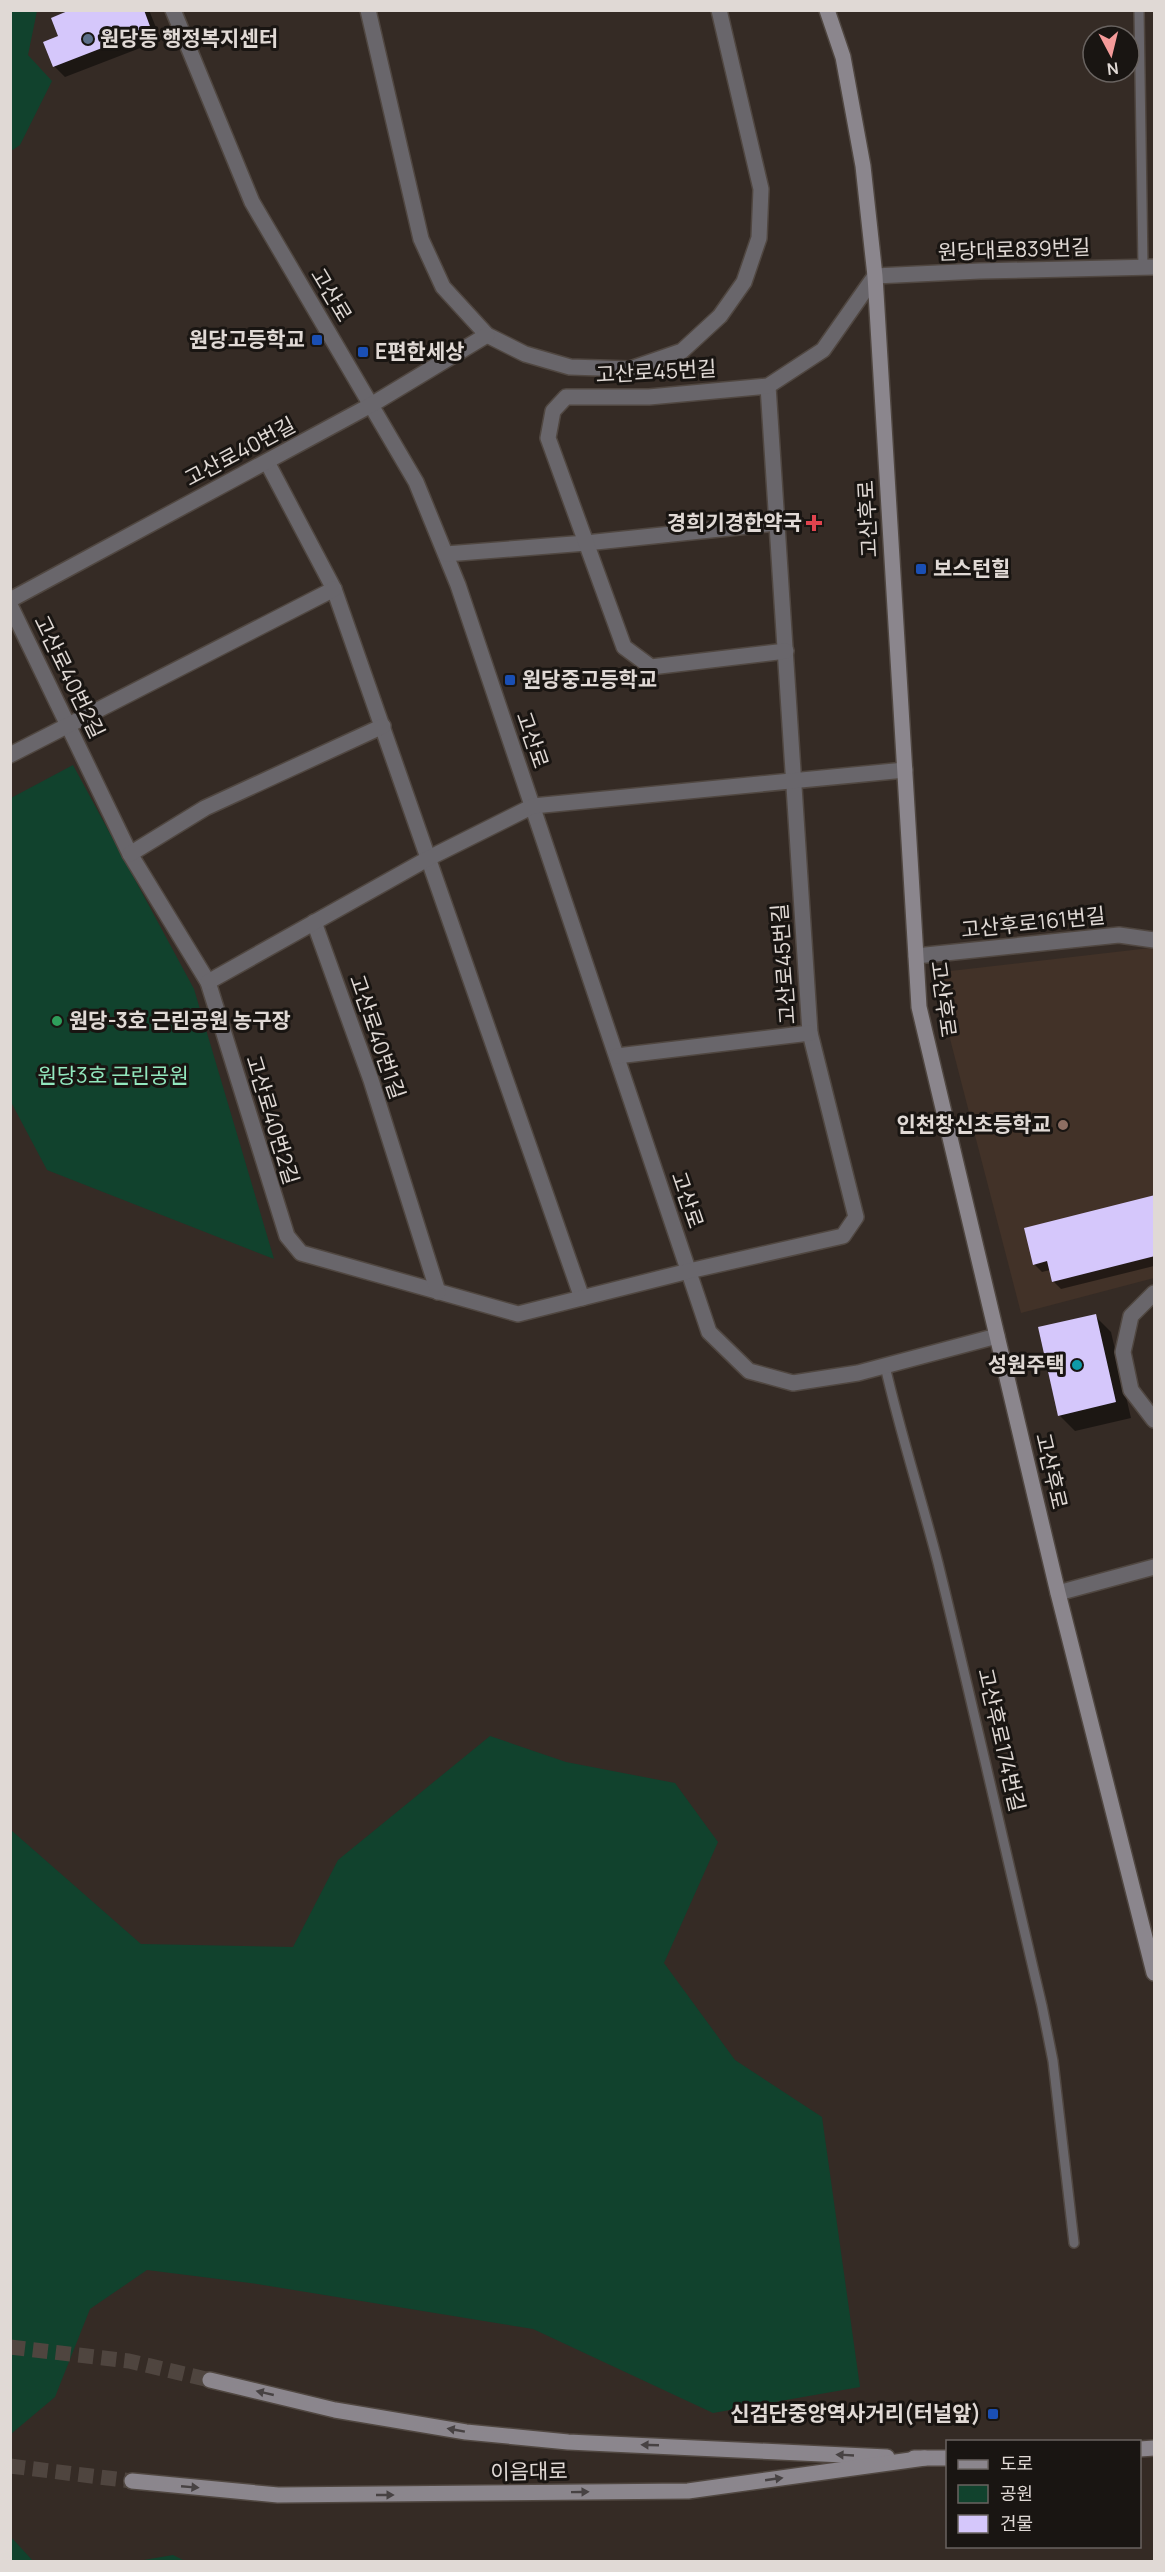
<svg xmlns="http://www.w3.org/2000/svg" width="1165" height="2572" font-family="Manrope,'Noto Sans KR',sans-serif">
<rect width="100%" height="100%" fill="#352b25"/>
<path fill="#423228" d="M1150,948H1154V1278L1021,1313L933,973Z"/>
<g fill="#11422d">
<path d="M11,10L37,11L28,55L52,81L20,145L11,151Z"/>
<path d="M73,765L194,989L274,1259L47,1170L11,1102V798Z"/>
<path d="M490,1736L566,1762L675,1783L718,1842L664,1963L735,2060L822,2117L860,2387L713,2413L533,2329L257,2284L147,2270L90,2309L55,2397L11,2434V1830L141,1944L293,1947L338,1860Z"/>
<path d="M10,2537H11L33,2561H11Z"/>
<path d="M173,2555L185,2561H138Z"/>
</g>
<g fill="#0007">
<path d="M63,10H149L161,40L65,77L54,66L64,14Z"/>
<path d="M1154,1196V1266L1061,1289L1053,1281L1050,1270L1042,1272L1034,1264Z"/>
<path d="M1095,1316L1111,1332L1131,1418L1075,1431L1059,1415Z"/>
</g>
<g fill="#d5c7fb">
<path d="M70,10H144L151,29L53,67L43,42L58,36L51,18Z"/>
<path d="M1155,1195V1256L1052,1282L1047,1261L1033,1265L1024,1228Z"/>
<path d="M1096,1314L1116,1402L1058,1416L1038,1327Z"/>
</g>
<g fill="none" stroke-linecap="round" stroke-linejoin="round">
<g stroke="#4f453f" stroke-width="15" stroke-dasharray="15 8" stroke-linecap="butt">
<path d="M10,2347L129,2361L210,2380"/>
<path d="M10,2466L132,2481"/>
</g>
<defs>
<g id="lane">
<path d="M1139,10L1143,267"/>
<path d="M885,1366C900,1432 921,1497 938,1563C974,1710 1007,1858 1042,2006L1053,2061L1074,2243"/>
</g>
<g id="street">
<path d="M173,10L252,202L416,482L458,585L709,1332L749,1371L793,1383L858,1373L997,1336"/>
<path d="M368,10L421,239L443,287L487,335L525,354L570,367L630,369L682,351L720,316L744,282L759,238L761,189L719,10"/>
<path d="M267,462L334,589L582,1298"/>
<path d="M446,554L586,543L777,523"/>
<path d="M10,600L371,405L487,335"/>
<path d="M10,605L130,854L208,982L287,1236L301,1253L518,1314L689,1271L843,1236L856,1217L810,1033L768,386"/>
<path d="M786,651L651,667L624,647L548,438L553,411L566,397H649L768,386L823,350L875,276L980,271L1154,267"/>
<path d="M10,755L334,589"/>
<path d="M130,854L205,808L383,726"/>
<path d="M314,922L371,1080L438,1292"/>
<path d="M916,956L1119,935L1154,940"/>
<path d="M208,982L429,858L533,806L905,770"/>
<path d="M617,1056L810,1033"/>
<path d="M1154,1293L1131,1316L1123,1352L1131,1390L1154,1420"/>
<path d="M1058,1593L1154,1567"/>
</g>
<g id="secondary">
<path d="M827,10L843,57L863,166L875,276L919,1007L1058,1593L1154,1973"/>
<path d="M210,2380L335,2410L466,2432L568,2442L887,2457"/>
<path d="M1140,2449L1154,2448"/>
<path d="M914,2458H948"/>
<path d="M132,2481L278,2495L688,2491L925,2458"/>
</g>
</defs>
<use href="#lane" stroke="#504741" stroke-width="12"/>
<use href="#street" stroke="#504741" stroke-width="18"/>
<use href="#secondary" stroke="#504741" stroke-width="18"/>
<use href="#lane" stroke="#69666b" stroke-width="9"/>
<use href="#street" stroke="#69666b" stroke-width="15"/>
<use href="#secondary" stroke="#8b868d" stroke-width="15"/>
</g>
<defs><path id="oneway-solid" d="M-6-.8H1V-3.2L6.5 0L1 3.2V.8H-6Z" transform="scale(1.5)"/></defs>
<g fill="#474243">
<use href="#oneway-solid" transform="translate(265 2393) rotate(-167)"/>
<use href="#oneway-solid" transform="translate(456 2430) rotate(-170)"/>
<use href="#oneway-solid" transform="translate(650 2445) rotate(-178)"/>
<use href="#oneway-solid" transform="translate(845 2455) rotate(-177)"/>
<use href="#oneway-solid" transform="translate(774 2479) rotate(-8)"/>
<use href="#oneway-solid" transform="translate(190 2487) rotate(5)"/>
<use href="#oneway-solid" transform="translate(580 2492) rotate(-1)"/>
<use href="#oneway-solid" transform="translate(385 2495)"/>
</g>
<circle fill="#5c6f8a" stroke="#191512" stroke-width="2" cx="88" cy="39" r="6"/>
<g fill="#1a4fb4" stroke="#191512" stroke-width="2">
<rect x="311" y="334" width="12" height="12" rx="3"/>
<rect x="357" y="346" width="12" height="12" rx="3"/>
<rect x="915" y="563" width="12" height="12" rx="3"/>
<rect x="504" y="674" width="12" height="12" rx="3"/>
<rect x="987" y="2408" width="12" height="12" rx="3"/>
</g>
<path fill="#e0444e" stroke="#191512" stroke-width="2" d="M811 514h6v6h6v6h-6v6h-6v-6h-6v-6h6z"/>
<circle fill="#2e9e5b" stroke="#191512" stroke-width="2" cx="57" cy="1021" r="6"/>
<circle fill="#8d6e63" stroke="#191512" stroke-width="2" cx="1063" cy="1125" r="6"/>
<circle fill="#0f9aa8" stroke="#191512" stroke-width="2" cx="1077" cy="1365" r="6"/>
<g text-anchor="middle" stroke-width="6" stroke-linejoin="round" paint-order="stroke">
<g font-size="21" font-weight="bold" fill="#e0d9d5" stroke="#191512" text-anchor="start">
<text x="100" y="46">원당동 행정복지센터</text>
<text x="305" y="347" text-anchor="end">원당고등학교</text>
<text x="375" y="359">E편한세상</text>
<text x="802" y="530" text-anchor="end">경희기경한약국</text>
<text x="933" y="576">보스턴힐</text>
<text x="522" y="687">원당중고등학교</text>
<text x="69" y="1028">원당-3호 근린공원 농구장</text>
<text x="1051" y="1132" text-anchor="end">인천창신초등학교</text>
<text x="1065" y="1372" text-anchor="end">성원주택</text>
<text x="981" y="2421" text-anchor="end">신검단중앙역사거리(터널앞)</text>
</g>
<g font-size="21" fill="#e0d9d5" stroke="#191512">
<text transform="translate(1014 250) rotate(-2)" y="7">원당대로839번길</text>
<text transform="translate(331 295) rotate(59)" y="7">고산로</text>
<text transform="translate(656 372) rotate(-3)" y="7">고산로45번길</text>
<text transform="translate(240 452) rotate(-28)" y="7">고산로40번길</text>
<text transform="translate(868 519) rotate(-93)" y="7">고산후로</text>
<text transform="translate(69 677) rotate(64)" y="7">고산로40번2길</text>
<text transform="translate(532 740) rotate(71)" y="7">고산로</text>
<text transform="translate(1033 923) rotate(-6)" y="7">고산후로161번길</text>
<text transform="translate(784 964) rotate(-94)" y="7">고산로45번길</text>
<text transform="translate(943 999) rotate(82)" y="7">고산후로</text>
<text transform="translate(377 1037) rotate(71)" y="7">고산로40번1길</text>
<text transform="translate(272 1120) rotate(73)" y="7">고산로40번2길</text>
<text transform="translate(687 1200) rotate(71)" y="7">고산로</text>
<text transform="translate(1051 1471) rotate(77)" y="7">고산후로</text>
<text transform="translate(1001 1740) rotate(77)" y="7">고산후로174번길</text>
<text transform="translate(529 2472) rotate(-1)" y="7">이음대로</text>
</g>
<g font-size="21" fill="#92e8be" stroke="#191512">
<text x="113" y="1083">원당3호 근린공원</text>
</g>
</g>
<rect width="1165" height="2572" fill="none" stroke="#e0d9d5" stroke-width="24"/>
<rect x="946" y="2440" width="195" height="108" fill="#191512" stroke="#696360" stroke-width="1.5"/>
<rect x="958" y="2460" width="30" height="9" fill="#8b868d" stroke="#696360" stroke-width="1.5"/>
<text x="1000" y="2470" font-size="18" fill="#e0d9d5">도로</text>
<rect x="958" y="2485" width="30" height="18" fill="#11422d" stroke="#696360" stroke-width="1.5"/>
<text x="1000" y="2500" font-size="18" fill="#e0d9d5">공원</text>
<rect x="958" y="2515" width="30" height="18" fill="#d5c7fb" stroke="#696360" stroke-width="1.5"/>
<text x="1000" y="2530" font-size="18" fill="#e0d9d5">건물</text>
<g transform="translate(1111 54) rotate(173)"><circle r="28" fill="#191512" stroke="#696360" stroke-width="1.5"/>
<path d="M0-4.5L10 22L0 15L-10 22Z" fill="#f59b9a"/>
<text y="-9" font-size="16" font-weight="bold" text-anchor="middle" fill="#e0d9d5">N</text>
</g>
</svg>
